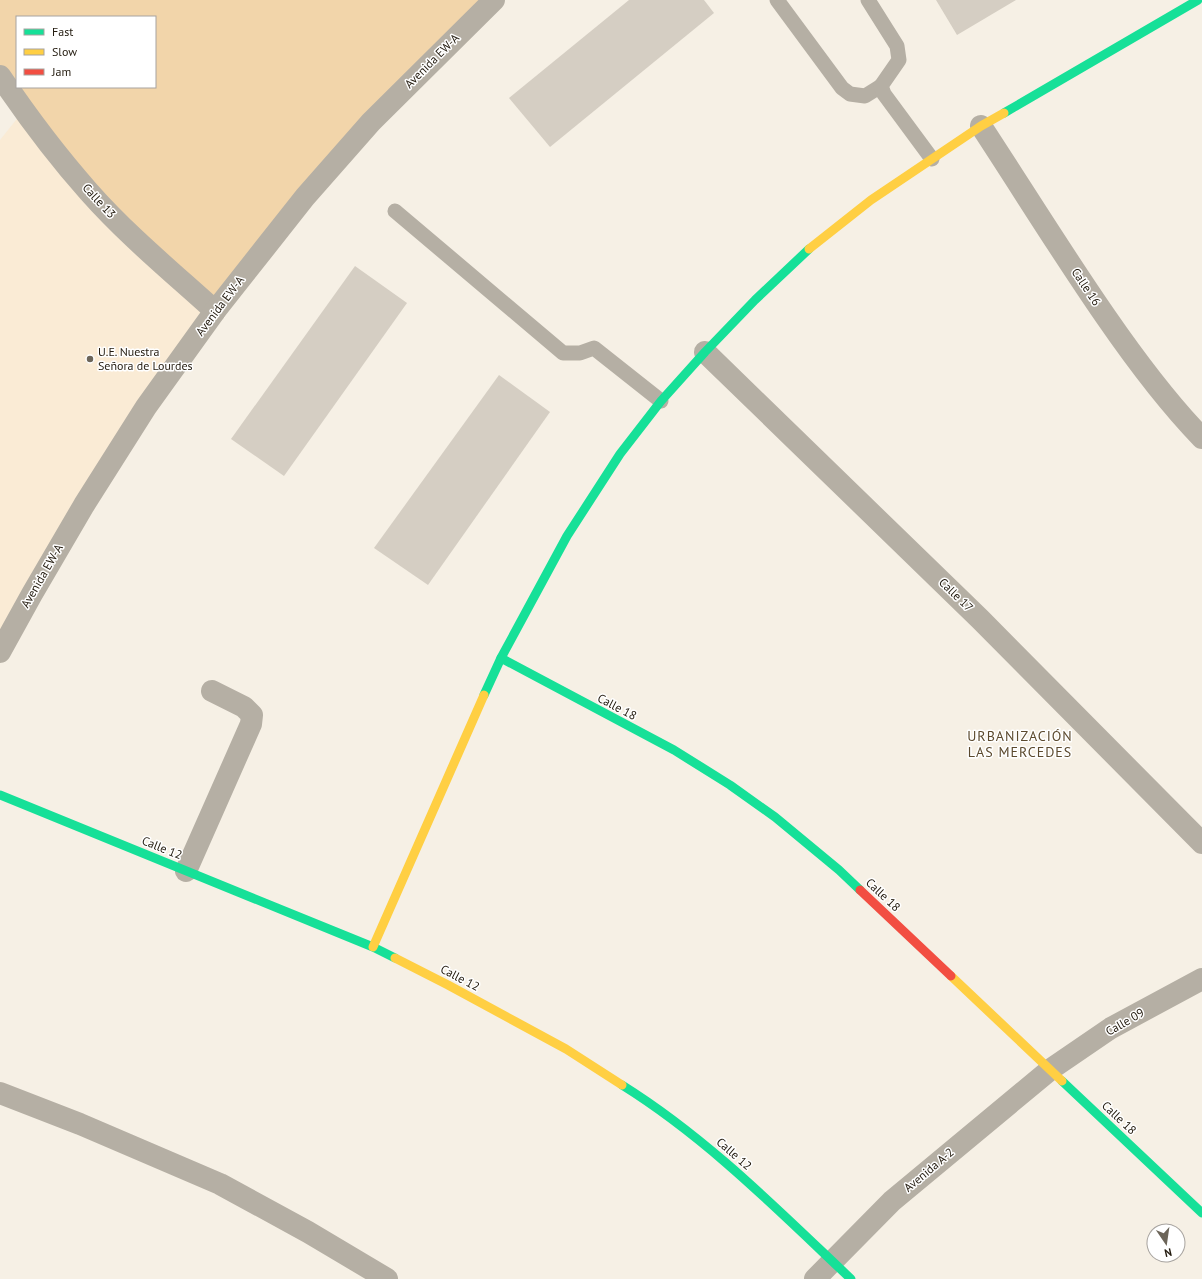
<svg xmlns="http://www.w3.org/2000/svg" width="1202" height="1279" font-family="'PT Sans',sans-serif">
<rect width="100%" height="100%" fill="#f6f0e5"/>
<path fill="#faebd5" d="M24,110L215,311L0,652V140Z"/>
<path fill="#f2d5aa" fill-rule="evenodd" d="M0,0H494L215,311L130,234L0,76ZM17,17H155V87H17Z"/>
<g fill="#d5cec3">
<path d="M629,0H704L714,13L550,147L509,98Z"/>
<path d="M936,0H1016L957,35Z"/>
<path d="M355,266L407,303L284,476L231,439Z"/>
<path d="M499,375L550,412L428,585L374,548Z"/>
</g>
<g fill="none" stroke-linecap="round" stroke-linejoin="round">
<g stroke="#b5afa4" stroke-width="15">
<path d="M777,0L842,88L850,94L865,96L881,86"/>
<path d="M868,0L897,46L899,60L881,86L884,94L932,159"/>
<path d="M395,211L563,353H580L594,348L661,401"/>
</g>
<g stroke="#b5afa4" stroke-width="22">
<path d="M0,76C27,116 57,156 89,192C127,235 172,272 215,311"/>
<path d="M981,126C1023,190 1063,255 1106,317C1135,359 1166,401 1202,438"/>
<path d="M705,352L980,619L1202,843"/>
<path d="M0,652L32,594L84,505L146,407L215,311L305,197L371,122L494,0"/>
<path d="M186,871L251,724L252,715L244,707L212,691"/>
<path d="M0,1093L80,1124L220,1184L308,1232L387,1279"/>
<path d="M815,1279L892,1201L1051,1069L1111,1028L1202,979"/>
</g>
<g stroke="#16e098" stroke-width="9">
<path d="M1004,113L1198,0"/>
<path d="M501,658L674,750L730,785L775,817L839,870L860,890"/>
<path d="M484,695L501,658L567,536L620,454L661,401L705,352L755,300L809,249"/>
<path d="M0,795L373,947L395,958"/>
<path d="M1062,1081L1202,1213"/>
<path d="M622,1085C707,1138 778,1210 851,1279"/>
</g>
<g stroke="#ffcf43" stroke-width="9">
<path d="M809,249L871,200L981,126L1004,113"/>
<path d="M373,947L484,695"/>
<path d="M395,958L448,985L566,1049L622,1085"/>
<path d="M951,976L1062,1081"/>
</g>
<path stroke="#f24e42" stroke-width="9" d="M860,890L951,976"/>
</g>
<circle fill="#6c6559" stroke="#fff" stroke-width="1.5" cx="90" cy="359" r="4"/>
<g text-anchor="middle" stroke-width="3" stroke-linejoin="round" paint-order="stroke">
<g font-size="12" fill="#221a0e" stroke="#fff">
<text transform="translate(432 61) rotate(-45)" y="4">Avenida EW-A</text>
<text transform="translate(99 201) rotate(47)" y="4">Calle 13</text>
<text transform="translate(1086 287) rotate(56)" y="4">Calle 16</text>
<text transform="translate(220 306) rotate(-53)" y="4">Avenida EW-A</text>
<text transform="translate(42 576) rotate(-60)" y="4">Avenida EW-A</text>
<text transform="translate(956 595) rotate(44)" y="4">Calle 17</text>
<text transform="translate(617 707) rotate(28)" y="4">Calle 18</text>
<text transform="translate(162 848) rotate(22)" y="4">Calle 12</text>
<text transform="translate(883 895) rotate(43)" y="4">Calle 18</text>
<text transform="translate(460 978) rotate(28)" y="4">Calle 12</text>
<text transform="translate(1125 1022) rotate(-30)" y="4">Calle 09</text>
<text transform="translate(1119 1118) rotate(43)" y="4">Calle 18</text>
<text transform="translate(734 1154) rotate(41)" y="4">Calle 12</text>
<text transform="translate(929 1170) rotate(-40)" y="4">Avenida A-2</text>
</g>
<g font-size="12" fill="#221a0e" stroke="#fff" text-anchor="start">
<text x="98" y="356">U.E. Nuestra<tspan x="98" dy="14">Señora de Lourdes</tspan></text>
</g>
<g font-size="14" letter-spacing="1" fill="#5b492d" stroke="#fff">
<text x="1020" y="741">URBANIZACIÓN<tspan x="1020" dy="16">LAS MERCEDES</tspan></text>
</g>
</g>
<rect x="16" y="16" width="140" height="72" fill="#ffffff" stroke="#a7a39f"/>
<rect x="24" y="29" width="20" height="6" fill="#16e098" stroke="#a7a39f"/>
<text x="52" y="36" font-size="12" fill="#221a0e">Fast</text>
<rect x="24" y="49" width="20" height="6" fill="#ffcf43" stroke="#a7a39f"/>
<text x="52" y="56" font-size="12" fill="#221a0e">Slow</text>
<rect x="24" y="69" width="20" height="6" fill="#f24e42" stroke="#a7a39f"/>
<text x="52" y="76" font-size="12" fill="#221a0e">Jam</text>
<g transform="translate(1166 1243) rotate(167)"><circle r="19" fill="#ffffff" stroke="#a7a39f"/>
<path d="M0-3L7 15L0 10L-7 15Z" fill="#6c6559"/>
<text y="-6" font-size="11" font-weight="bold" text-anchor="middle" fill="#221a0e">N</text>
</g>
</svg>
